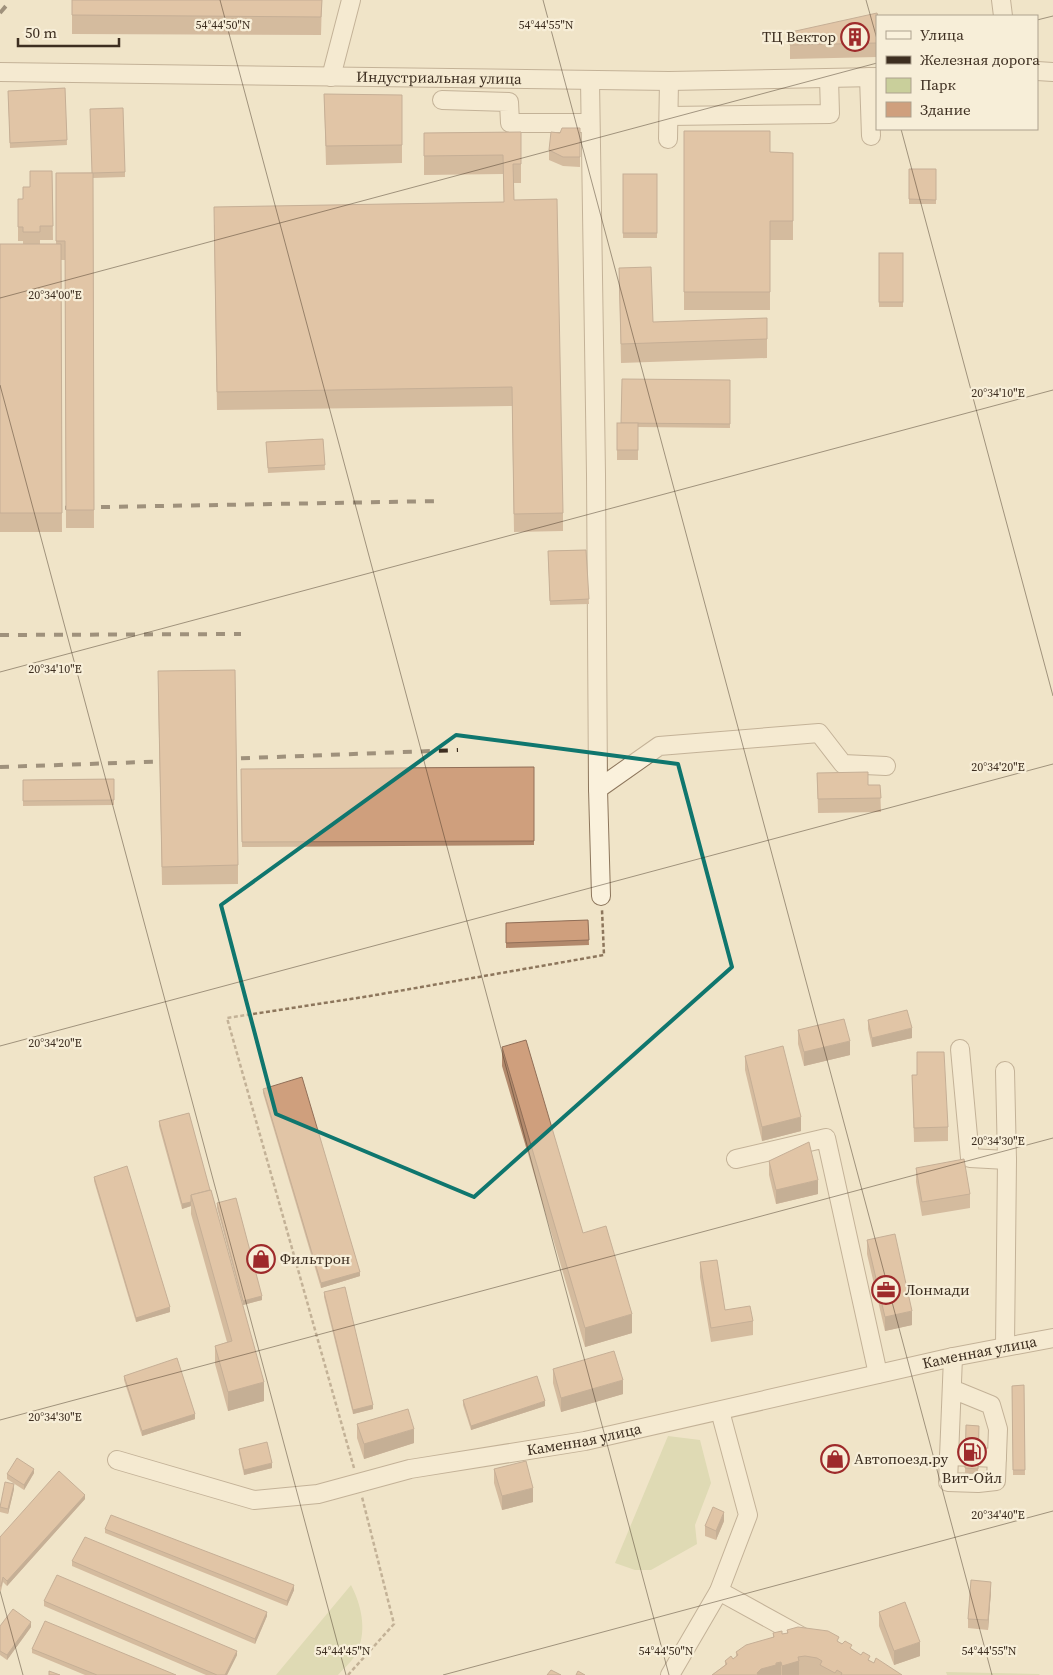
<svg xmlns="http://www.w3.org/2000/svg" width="1053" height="1675" font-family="'Source Serif 4',serif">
<rect width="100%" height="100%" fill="#f0e4c8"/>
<g fill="#c9cf9b">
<path d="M668,1436L700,1440L711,1483L695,1525L697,1544L651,1570H635L615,1563Z"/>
<path d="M351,1585C361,1604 367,1629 358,1650C355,1659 344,1668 338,1675H276Z"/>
<path d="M946,1672L1039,1674L1040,1675H947Z"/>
</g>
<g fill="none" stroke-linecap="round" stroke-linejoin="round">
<defs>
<g id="minor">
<path d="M1001,0L1003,16"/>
<path d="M1037,71L1053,72"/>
<path id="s1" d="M0,72L669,81L877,77"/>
<path d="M331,77L351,0"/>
<path d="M869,77L871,136"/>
<path d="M590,80L596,474L598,789L601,896"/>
<path d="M442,100L509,102L510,123H590"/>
<path d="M669,116L830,114L829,78"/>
<path d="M668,139L669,81"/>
<path d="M598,789L659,746L819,733L843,764L886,766"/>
<path d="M960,1049L970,1158L1007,1160"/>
<path d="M736,1159L826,1138L878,1374"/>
<path d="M1005,1346L1007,1160L1005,1071"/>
<path d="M952,1389L991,1405L998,1429L996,1481L978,1483L948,1482L953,1357"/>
<path d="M949,1456L997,1458"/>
<path id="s2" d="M117,1460L254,1500L318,1494L410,1469L585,1441L953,1357L1053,1338"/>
<path d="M719,1591L808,1640"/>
<path d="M670,1675L719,1591L748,1515L720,1411"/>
</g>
</defs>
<use href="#minor" stroke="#8d765c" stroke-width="20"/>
<g stroke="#8d765c" stroke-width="2.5" stroke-dasharray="4 2.5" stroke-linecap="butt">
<path d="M354,1468L227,1018L370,996L604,955L602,910"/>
<path d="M348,1675L394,1624L362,1497"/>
</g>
<use href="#minor" stroke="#faf1dc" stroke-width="18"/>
<g stroke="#3d2e20" stroke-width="4" stroke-dasharray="9 9" stroke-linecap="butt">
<path d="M0,13L11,0"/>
<path d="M47,508L442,501"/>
<path d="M0,635L241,634"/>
<path d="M223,759L458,750"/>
<path d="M0,767L173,761"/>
</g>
</g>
<g fill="#b2896c">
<path d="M72,0H322L321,35L72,34Z"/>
<path d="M877,16V57L790,59V45Z"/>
<path d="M65,88L67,145L10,148L8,91Z"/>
<path d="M324,94L402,114V163L326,165Z"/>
<path d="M580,128V167L563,166L549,160V150L560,133Z"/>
<path d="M684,131L770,152L793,153V240H770V310H684Z"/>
<path d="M521,132V183H514V200L563,513V531L514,532L512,406L217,410L214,225L504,202L503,174L424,175V133Z"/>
<rect x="909" y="169" width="27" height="35"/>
<path d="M52,171L53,240H40V244H56V173L125,172V177L93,178L94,528H66L65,260H61L62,532H0V244H23V241H18V199H23L30,187Z"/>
<rect x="623" y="174" width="34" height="64"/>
<rect x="879" y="253" width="24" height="54"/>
<path d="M619,268L653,322L767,339V358L621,363Z"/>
<path d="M730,380V428L638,427V460H617V423H621Z"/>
<path d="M323,439L325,470L268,473L266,442Z"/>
<path d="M586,550L589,604L550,605L548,551Z"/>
<path d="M158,690L238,865V884L162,885Z"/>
<path d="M534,767V845L242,847L241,769Z"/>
<path d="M817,773L868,785H880L881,812L818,813Z"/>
<path d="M114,779V805L23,806V780Z"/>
<path d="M588,920L589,945L506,948V923Z"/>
<path d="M868,1020L912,1038L872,1047L868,1029Z"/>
<path d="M798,1030L850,1055L804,1066L798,1044Z"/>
<path d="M502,1047L583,1233L632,1333L585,1347L502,1066Z"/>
<path d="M745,1056L801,1131L762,1141L745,1070Z"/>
<path d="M912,1075H917L948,1127V1141L914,1142Z"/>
<path d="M263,1089L360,1276L321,1288L263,1093Z"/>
<path d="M189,1113L264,1401L228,1411L215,1364V1346L227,1342L191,1214V1206L182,1209L159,1126V1121Z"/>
<path d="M769,1161L818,1194L776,1204L769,1175Z"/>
<path d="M916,1168L970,1194V1208L922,1216L916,1182Z"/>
<path d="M94,1177L170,1312L136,1322L94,1181Z"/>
<path d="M217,1203L262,1300L243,1305L217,1208Z"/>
<path d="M867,1240L912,1325L885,1331L867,1254Z"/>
<path d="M700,1262L725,1310L753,1321V1335L711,1342L700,1277Z"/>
<path d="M324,1292L373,1409L353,1414L324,1297Z"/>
<path d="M553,1369L623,1394L561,1412L553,1383Z"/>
<path d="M124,1376L195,1419L142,1436L124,1380Z"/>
<path d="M1024,1385L1025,1475H1013L1012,1386Z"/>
<path d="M463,1400L545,1406L471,1430L463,1405Z"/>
<path d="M357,1424L414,1443L364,1459L357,1438Z"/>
<path d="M966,1425L979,1426L978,1473H965Z"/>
<path d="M239,1449L272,1468L244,1475L239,1453Z"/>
<path d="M494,1469L533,1502L502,1510L494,1483Z"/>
<path d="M34,1473L24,1490L7,1479V1474Z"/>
<path d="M14,1489L8,1514L0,1512V1505Z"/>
<path d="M85,1499L7,1586L3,1582L1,1591H0V1537Z"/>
<path d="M724,1521L716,1540L705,1536V1526Z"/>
<path d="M105,1529L294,1590L287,1606L105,1533Z"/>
<path d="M72,1561L267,1616L255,1644L72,1566Z"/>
<path d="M991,1591L988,1630L968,1628V1619Z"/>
<path d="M44,1601L237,1655L227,1675H206L44,1606Z"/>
<path d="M879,1612L920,1656L894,1665L879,1626Z"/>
<path d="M0,1626L31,1627L7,1660L0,1655Z"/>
<path d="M787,1630L839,1642L874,1663L902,1675H712L725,1665V1661L733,1659L736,1657V1652L773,1637V1633L782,1634L787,1633Z"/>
<path d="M32,1649L176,1675H85L32,1653Z"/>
</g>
<g fill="#916f58">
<path d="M912,1028V1038L872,1047V1038Z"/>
<path d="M850,1041V1055L804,1066V1052Z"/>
<path d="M801,1117V1131L762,1141V1127Z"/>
<path d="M818,1180V1194L776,1204V1190Z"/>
<path d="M191,1202V1206L182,1209V1204Z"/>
<path d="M360,1272V1276L321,1288V1283Z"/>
<path d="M262,1296V1300L243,1305V1301Z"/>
<path d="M170,1307V1312L136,1322V1318Z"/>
<path d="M912,1311V1325L885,1331V1317Z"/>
<path d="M632,1314V1333L585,1347V1328Z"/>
<path d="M623,1380V1394L561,1412V1398Z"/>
<path d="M264,1382V1401L228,1411V1392Z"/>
<path d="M545,1401V1406L471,1430V1426Z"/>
<path d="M373,1405V1409L353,1414V1410Z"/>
<path d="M195,1414V1419L142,1436V1431Z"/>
<path d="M414,1429V1443L364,1459V1444Z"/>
<path d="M272,1463V1468L244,1475V1470Z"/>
<path d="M34,1469V1473L24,1490V1485Z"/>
<path d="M14,1484V1489L8,1514V1509Z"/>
<path d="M533,1488V1502L502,1510V1496Z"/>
<path d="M85,1495V1499L7,1586V1581Z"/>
<path d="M724,1512V1521L716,1540V1531Z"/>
<path d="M991,1582V1591L988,1630V1620Z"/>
<path d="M294,1585V1590L287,1606V1601Z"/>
<path d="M267,1612V1616L255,1644V1639Z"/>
<path d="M31,1622V1627L7,1660V1655Z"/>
<path d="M920,1642V1656L894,1665V1651Z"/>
<path d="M237,1651V1655L227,1675H225Z"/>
<path d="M799,1661V1675H782V1666Z"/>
<path d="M781,1662V1675H757V1673L761,1669Z"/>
</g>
<g fill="#cf9f7d" stroke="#916f58">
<path d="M72,0H322L321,17L72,15Z"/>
<path d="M877,13L878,16H877V43L790,45L791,32Z"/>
<path d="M65,88L67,140L10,143L8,91Z"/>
<path d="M324,94L402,95V145L326,146Z"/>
<path d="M123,108L125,172L92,173L90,109Z"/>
<path d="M562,128H580V157H563L549,150L551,132L560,133Z"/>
<path d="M684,131H770V152L793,153V221H770V292H684Z"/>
<path d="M521,132V164H513L514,200L557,199L563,513L514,514L512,387L217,392L214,207L504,202L503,155L424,156V133Z"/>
<path d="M909,169H936V200L909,199Z"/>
<path d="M30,171H52L53,226H40V232H23V227H18V199H23V187H30Z"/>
<path d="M56,173H93L94,510H66L65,241H56Z"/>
<rect x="623" y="174" width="34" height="59"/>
<path d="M0,244H61L62,513H0Z"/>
<rect x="879" y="253" width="24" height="49"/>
<path d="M651,267L653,322L767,318V339L621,344L619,268Z"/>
<path d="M622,379L730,380V424L621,423Z"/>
<rect x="617" y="423" width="21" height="27"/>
<path d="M323,439L325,465L268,468L266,442Z"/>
<path d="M586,550L589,599L550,601L548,551Z"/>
<path d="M235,670L238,865L162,867L158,671Z"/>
<path d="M534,767V841L242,842L241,769Z"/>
<path d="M868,772V785H880L881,798L818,799L817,773Z"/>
<path d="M114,779V800L23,801V780Z"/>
<path d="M588,920L589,940L506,943V923Z"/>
<path d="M907,1010L912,1028L872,1038L868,1020Z"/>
<path d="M844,1019L850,1041L804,1052L798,1030Z"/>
<path d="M526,1040L583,1233L606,1226L632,1314L585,1328L502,1047Z"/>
<path d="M783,1046L801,1117L762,1127L745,1056Z"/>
<path d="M917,1052H944L948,1127L914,1128L912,1075H917Z"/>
<path d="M302,1077L360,1272L321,1283L263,1089Z"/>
<path d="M189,1113L210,1190L191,1195V1202L182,1204L159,1121Z"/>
<path d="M809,1142L818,1180L776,1190L769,1161Z"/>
<path d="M964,1159L970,1194L922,1202L916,1168Z"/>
<path d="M127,1166L170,1307L136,1318L94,1177Z"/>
<path d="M211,1190L264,1382L228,1392L215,1346L232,1341L191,1195Z"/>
<path d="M236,1198L262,1296L243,1301L217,1203Z"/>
<path d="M895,1234L912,1311L885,1317L867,1240Z"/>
<path d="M717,1260L725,1310L750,1306L753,1321L711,1328L700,1262Z"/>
<path d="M345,1287L373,1405L353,1410L324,1292Z"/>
<path d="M614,1351L623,1380L561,1398L553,1369Z"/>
<path d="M177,1358L195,1414L142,1431L124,1376Z"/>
<path d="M537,1376L545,1401L471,1426L463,1400Z"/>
<path d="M1024,1385L1025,1470H1013L1012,1386Z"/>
<path d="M408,1409L414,1429L364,1444L357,1424Z"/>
<path d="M966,1425L979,1426L978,1469L965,1468Z"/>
<path d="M267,1442L272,1463L244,1470L239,1449Z"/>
<path d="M17,1458L34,1469L24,1485L7,1474Z"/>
<path d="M526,1461L533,1488L502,1496L494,1469Z"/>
<path d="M59,1471L85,1495L7,1581L3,1577L1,1586H0V1537Z"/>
<path d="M5,1482L14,1484L8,1509L0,1507Z"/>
<path d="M713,1507L724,1512L716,1531L705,1526Z"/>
<path d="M111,1515L294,1585L287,1601L105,1529Z"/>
<path d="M85,1537L267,1612L255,1639L72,1561Z"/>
<path d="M57,1575L237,1651L225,1675H217L44,1601Z"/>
<path d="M971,1580L991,1582L988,1620L968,1619Z"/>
<path d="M905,1602L920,1642L894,1651L879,1612Z"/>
<path d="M13,1609L31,1622L7,1655L0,1651V1626Z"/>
<path d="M45,1621L176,1675H97L32,1649Z"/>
<path d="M798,1627L828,1631L839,1637L837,1641L842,1644L845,1641L852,1645L850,1648L861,1655L863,1652L870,1656L868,1660L874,1663L876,1658L902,1675H841L842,1673L837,1670L835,1673L820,1665L822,1661L817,1658L805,1656L798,1657L799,1661L782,1666L781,1662L776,1663V1665L761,1669L757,1673L758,1675H712L727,1664L725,1661L731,1656L733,1659L738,1655L736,1652L746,1645L774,1637L773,1633L782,1631V1634L788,1633L787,1630Z"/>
<path d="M551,1670L561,1675H547Z"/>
<path d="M49,1671L60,1675H49Z"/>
<path d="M578,1671L585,1675H576Z"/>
</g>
<path d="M0 0H1053V1675H0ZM456,735L678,764L732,967L474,1197L276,1114L221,905Z" fill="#f0e4c8" fill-opacity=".55" fill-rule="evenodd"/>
<path fill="none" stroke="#0f766e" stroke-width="4" stroke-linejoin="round" d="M456,735L678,764L732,967L474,1197L276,1114L221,905Z"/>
<path fill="none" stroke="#3d2e20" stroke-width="1" stroke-opacity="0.45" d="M220,0L669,1675M543,0L992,1675M866,0L877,39M1037,20L1053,16M901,129L1053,696M0,298L877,63M0,385L346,1675M0,672L1053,390M0,1046L1053,764M0,1420L1053,1138M0,1591L23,1675M443,1675L1053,1511"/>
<defs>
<symbol id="building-ring" viewBox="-11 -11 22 22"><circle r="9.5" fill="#f7eed8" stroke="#9e2a2b" stroke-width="1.5"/><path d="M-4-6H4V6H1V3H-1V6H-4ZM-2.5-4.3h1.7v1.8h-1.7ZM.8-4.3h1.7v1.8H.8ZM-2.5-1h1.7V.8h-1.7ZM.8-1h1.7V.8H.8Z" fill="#9e2a2b"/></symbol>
<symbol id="shop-ring" viewBox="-11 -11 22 22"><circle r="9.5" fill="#f7eed8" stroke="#9e2a2b" stroke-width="1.5"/><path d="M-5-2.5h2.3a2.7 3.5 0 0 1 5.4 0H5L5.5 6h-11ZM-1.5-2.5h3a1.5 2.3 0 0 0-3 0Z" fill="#9e2a2b"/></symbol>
<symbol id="office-ring" viewBox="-11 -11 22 22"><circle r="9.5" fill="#f7eed8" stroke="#9e2a2b" stroke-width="1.5"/><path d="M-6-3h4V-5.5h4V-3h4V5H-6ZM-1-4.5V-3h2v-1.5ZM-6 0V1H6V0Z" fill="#9e2a2b"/></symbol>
<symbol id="fuel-ring" viewBox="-11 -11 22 22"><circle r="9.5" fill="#f7eed8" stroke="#9e2a2b" stroke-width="1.5"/><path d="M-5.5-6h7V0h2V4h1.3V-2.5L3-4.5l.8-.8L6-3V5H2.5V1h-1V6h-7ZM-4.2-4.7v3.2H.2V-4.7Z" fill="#9e2a2b"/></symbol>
</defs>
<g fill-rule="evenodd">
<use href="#building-ring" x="839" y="21" width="32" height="32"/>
<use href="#shop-ring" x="245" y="1243" width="32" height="32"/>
<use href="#office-ring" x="870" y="1274" width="32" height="32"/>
<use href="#fuel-ring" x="956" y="1436" width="32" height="32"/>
<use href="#shop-ring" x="819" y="1443" width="32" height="32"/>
</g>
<g text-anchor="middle" stroke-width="4.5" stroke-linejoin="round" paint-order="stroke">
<g font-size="15" fill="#3d2e20" stroke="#f7eed8" text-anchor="start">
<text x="836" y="42" text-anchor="end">ТЦ Вектор</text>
<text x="280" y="1264">Фильтрон</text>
<text x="905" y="1295">Лонмади</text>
<text x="854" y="1464">Автопоезд.ру</text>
<text x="972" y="1483" text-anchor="middle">Вит-Ойл</text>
</g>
<g font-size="15" fill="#3d2e20" stroke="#f7eed8">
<text dy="5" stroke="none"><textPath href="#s1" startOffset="439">Индустриальная улица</textPath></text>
<text dy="5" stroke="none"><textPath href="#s2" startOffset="884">Каменная улица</textPath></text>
<text dy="5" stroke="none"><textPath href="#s2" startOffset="479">Каменная улица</textPath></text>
</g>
</g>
<g font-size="12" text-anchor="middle" fill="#3d2e20" stroke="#f7eed8" stroke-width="4.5" stroke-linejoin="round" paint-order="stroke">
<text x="223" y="29">54°44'50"N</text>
<text x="546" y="29">54°44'55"N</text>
<text x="55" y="299">20°34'00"E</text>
<text x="998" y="397">20°34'10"E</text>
<text x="55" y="673">20°34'10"E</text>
<text x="998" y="771">20°34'20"E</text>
<text x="55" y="1047">20°34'20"E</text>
<text x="998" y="1145">20°34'30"E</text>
<text x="55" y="1421">20°34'30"E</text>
<text x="998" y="1519">20°34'40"E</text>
<text x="343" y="1655">54°44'45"N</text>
<text x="666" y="1655">54°44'50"N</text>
<text x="989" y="1655">54°44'55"N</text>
</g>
<rect x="876" y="15" width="162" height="115" fill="#f7eed8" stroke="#ada18e"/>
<rect x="886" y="31" width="25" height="8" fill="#faf1dc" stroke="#ada18e"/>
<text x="920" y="40" font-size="15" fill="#3d2e20">Улица</text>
<rect x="886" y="56" width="25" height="8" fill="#3d2e20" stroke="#ada18e"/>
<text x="920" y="65" font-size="15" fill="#3d2e20">Железная дорога</text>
<rect x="886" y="78" width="25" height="15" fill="#c9cf9b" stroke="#ada18e"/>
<text x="920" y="90" font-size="15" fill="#3d2e20">Парк</text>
<rect x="886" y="102" width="25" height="15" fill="#cf9f7d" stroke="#ada18e"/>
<text x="920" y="115" font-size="15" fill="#3d2e20">Здание</text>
<path d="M18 38v8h101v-8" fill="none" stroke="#3d2e20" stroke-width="2.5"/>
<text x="25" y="38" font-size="15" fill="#3d2e20" stroke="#f7eed8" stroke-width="4" paint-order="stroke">50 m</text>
</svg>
